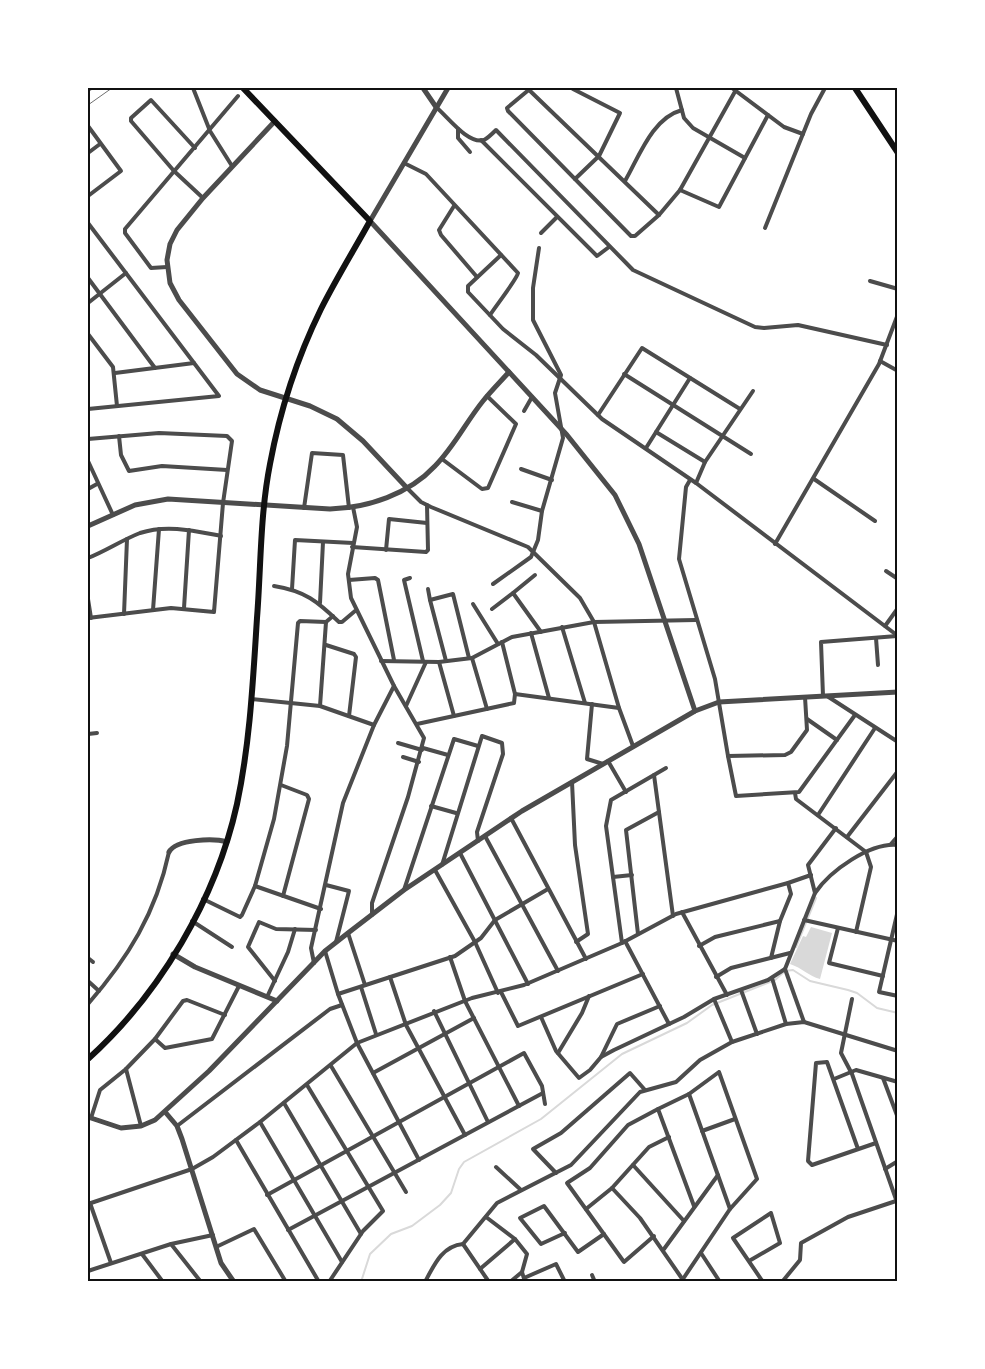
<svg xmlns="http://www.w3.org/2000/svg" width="985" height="1369" font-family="'IBM Plex Serif',serif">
<rect width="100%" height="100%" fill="#fff"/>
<path fill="#d9d9d9" d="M811,927L832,933L820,979C809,976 802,968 790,964L803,936L806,937Z"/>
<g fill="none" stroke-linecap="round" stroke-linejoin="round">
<g stroke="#d9d9d9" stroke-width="2">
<path d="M796,947L816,898"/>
<path d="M361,1282L370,1254L391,1234L412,1226L440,1205L451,1193L459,1169L464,1162L541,1119L622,1054L687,1023L712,1005L775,980L785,971L793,970L810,981L848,990L857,993L877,1008L898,1013"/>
</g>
<g stroke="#4c4c4c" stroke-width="4">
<path d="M193,88L210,131L232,166"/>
<path d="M527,88L659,215"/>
<path d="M531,88L507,108L508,111L631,236H635L659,215L680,190L737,88"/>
<path d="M574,88L573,89L620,113L599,156L575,179"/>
<path d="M676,88L684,118L693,128L745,158"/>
<path d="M732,88L784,127L803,134"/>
<path d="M436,107C447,116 468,145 484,140C488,138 493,133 496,130L633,270L755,327L764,328L798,325L887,345"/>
<path d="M88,126L121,171L88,196"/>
<path d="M458,129V138L470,152"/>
<path d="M481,140L597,256L609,247"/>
<path d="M195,148L151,100L131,118V121L174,171L203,198"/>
<path d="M88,153L100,144"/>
<path d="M404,163L426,174L518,273C517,279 495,307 490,315"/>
<path d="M625,181C639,157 652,118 682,110"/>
<path d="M680,190L719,207L768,115"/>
<path d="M454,206L439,230L441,235L477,277"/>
<path d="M88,223L219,396L88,409"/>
<path d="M765,228L811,114L825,88"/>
<path d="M541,233L557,217"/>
<path d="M501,255L468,286V292L503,329L536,355L602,419L696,483L898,636"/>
<path d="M167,267L151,268L125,233V229L238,96"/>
<path d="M88,278L155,368"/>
<path d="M870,281L898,289"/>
<path d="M88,303L126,273"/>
<path d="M88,334L113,367L117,406"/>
<path d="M880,361L898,371"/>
<path d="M115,373L194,363"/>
<path d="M624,374L751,454"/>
<path d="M524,411L532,397"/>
<path d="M598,415L642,348L740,409"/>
<path d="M656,432L705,462"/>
<path d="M119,436L121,455L129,471L162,466L227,470"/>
<path d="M88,439L159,433L227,436L232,441L223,503L214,612L171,608L88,618"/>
<path d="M646,448L690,378"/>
<path d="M442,459L482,489L488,488L516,424L487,396"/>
<path d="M88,461L113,515"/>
<path d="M521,469L552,480"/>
<path d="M814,479L875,521"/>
<path d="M690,480L686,487L679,559L715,679L728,756"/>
<path d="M696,483L705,462L753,391"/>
<path d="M407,488L421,502L431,507L528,547L580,598L594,622L619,708L633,746"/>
<path d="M88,489L97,484"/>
<path d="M512,502L542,511"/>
<path d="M353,507L357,527L348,574L351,598L394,686L424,738L408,797L372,903V915"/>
<path d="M304,508L312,453L343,455L349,508"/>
<path d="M775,544L879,364L898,314"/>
<path d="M352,547L426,552L428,550L427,505"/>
<path d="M386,550L389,519L427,523"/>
<path d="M88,558C106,551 122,540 140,533C167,524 195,531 221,536"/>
<path d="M886,571L898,579"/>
<path d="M410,578L404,580L423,661"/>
<path d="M349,580L375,578L378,580L394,660"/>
<path d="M493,584L531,557L538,540L542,511L563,438L555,393L561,375L533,320V288L539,248"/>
<path d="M274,586C305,591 317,601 339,622H342L355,611"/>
<path d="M292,589L295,540L353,543"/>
<path d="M428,589L430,600"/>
<path d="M513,593L535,575"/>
<path d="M88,599L91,618"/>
<path d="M320,603L323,542"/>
<path d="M473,604L498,644"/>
<path d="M184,608L189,530"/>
<path d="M492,609L513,593L541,632"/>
<path d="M153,610L159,529"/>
<path d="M124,614L127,539"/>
<path d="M885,626L898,608"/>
<path d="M562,627L585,703"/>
<path d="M531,633L549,698"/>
<path d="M876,638L878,665"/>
<path d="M326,645L354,654L356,657L349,716"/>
<path d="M472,658L487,709"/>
<path d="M381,661L439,662L472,658L512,637L594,622L696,620"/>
<path d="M446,661L430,600L453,594L469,658"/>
<path d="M439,662L454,716"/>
<path d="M515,694L619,708"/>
<path d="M823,696L821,642L897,636"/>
<path d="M827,696L898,742"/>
<path d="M805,697L807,730L791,752L785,755L728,756L736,796L799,792L855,715"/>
<path d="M251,699L320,706L374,725"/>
<path d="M592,704L587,759L603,764"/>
<path d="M320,706L326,622"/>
<path d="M406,706L426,662"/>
<path d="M807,719L837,740"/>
<path d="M417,724L514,703L515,694L502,642"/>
<path d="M88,734L97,733"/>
<path d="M398,743L422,750"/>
<path d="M423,748L448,755"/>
<path d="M403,757L419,762"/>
<path d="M608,761L626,792"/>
<path d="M654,775L673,916"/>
<path d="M572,782L575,845L588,934L576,942"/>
<path d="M281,785L307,795L309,799L283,896"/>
<path d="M795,793L796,799L866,852L871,867L856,932"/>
<path d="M431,806L456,813"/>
<path d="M818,815L875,728"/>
<path d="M511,818L586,959"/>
<path d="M485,836L558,971"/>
<path d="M847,837L898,771"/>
<path d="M891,844L898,836"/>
<path d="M460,853L528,984"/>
<path d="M442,865L482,736L502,743L503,754L477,832L478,841"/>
<path d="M435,870L475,942L498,993"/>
<path d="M613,877L632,875"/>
<path d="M326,885L349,891L336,942"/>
<path d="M255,886L321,909"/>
<path d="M404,890L454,739L478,746"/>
<path d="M815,893L808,865L836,828"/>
<path d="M203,899L240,917L242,915L255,886L274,819L287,746L298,623L300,621L326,622L333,616"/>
<path d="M898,910L879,992L898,996"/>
<path d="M682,912L727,995"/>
<path d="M804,920L898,941"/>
<path d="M192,921L232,947"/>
<path d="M838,928L829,963L883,976"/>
<path d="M348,933L365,985"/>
<path d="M638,934L626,830L659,812"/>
<path d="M625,941L669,1024"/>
<path d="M622,943L606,826L611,800L666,768"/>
<path d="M699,946L715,937L780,921"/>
<path d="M325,951L338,994L357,1043L419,1160"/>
<path d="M450,957L465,1001L519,1106"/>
<path d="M88,958L93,962"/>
<path d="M771,958L780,921L791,894L788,883"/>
<path d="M314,963L311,948L343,803L374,725L394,686"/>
<path d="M785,969L804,1022"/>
<path d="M390,977L406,1025L465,1135"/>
<path d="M716,977L731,968L790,953"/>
<path d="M772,978L786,1024"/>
<path d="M88,981L99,991"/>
<path d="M275,981L248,947L259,922L276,929L316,930"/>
<path d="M361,987L376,1034"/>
<path d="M741,990L757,1034"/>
<path d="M501,992L518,1026L643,974"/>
<path d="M338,994L455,956L481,938L495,920L548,889"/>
<path d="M267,997L288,952L295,929"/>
<path d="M714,999L732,1042"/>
<path d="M852,999L841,1053L852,1074L898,1205"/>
<path d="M88,1004C128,958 156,913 169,852"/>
<path d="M434,1011L488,1122"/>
<path d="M541,1017L556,1051L579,1078L590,1070L601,1057L614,1050L684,1017L714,999L768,980L785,969L815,893C830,871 870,842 898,845"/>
<path d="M155,1039L165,1048L212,1039L239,986"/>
<path d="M558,1053L582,1013L589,996"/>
<path d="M601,1057L617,1024L660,1006"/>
<path d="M331,1066L406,1192"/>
<path d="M126,1069L141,1126"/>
<path d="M373,1073L474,1018"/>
<path d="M883,1078L898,1118"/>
<path d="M834,1079L856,1070L898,1082"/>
<path d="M307,1085L383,1211L363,1231L329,1282"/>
<path d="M689,1094L730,1209"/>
<path d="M284,1103L361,1234"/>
<path d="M91,1118L100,1090L126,1069L155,1039L183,1001L187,1000L225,1015"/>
<path d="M260,1122L342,1262"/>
<path d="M177,1126L330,1009L342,1005"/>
<path d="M702,1131L735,1119"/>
<path d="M669,1137L649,1147L612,1188L640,1218L683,1280"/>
<path d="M236,1140L319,1282"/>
<path d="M858,1149L827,1062L816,1063L808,1161L812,1165L876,1143"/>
<path d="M633,1165L684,1221"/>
<path d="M496,1167L521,1190"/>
<path d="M885,1169L898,1161"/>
<path d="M556,1173L533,1149L561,1133L630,1073L645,1090"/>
<path d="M267,1195L524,1053L542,1086L545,1104"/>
<path d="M90,1203L111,1263"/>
<path d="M88,1204L192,1169L213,1157L260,1122L357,1043L472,998L524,985L622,943L676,914L788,883L811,875"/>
<path d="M586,1209L612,1188"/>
<path d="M486,1217L515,1239"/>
<path d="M288,1230L543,1093"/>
<path d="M565,1233L541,1244L520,1218L544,1206L578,1252L604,1234"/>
<path d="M654,1236L624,1262L567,1183L590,1168L628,1125L658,1109"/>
<path d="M171,1244L201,1282"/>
<path d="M463,1244L489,1282"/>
<path d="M216,1247L254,1229L286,1282"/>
<path d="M664,1249L718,1175"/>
<path d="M701,1253L720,1282"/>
<path d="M142,1254L163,1282"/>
<path d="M749,1261L780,1243L771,1213L733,1238L763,1282"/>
<path d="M480,1269L515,1239L527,1254L522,1272"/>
<path d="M88,1271L171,1244L213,1235"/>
<path d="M592,1275L595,1282"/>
<path d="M524,1278L556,1264L565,1282"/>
<path d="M683,1279L730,1209L757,1179L719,1072L689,1094L658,1109L694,1206"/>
<path d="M425,1282C434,1265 442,1246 463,1244L497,1203L571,1165L640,1092L676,1082L700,1060L732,1042L786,1024L804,1022L898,1051"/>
<path d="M510,1282L522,1272L525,1282"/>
<path d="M782,1282L800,1260L801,1243L848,1217L896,1201"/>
</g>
<g stroke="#4c4c4c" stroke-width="5">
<path d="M423,88L436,107"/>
<path d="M448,88L370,221L567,435L615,495L639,544L695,711"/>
<path d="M88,89L90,88"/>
<path d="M275,121L203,198L177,230L170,244L167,260L170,283L179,300L237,374L260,390L310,406L337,419L363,441L407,488"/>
<path d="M88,526L135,505L168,499L330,509C368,508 409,494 435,466C454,447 466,422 483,401C491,391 501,381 509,372"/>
<path d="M169,852C176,839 214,838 227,842"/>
<path d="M173,954L195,967L277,1001"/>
<path d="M166,1113L177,1126L182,1139L221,1263L234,1282"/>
<path d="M88,1117L121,1128L141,1126L155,1120L209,1071L325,951L348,933L404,890L522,811L695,711L719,702L898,692"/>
</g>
<g stroke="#111" stroke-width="6">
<path d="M855,88L898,153"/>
<path d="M88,1059C160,994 216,899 237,804C250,743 253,680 257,618C261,567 260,515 270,464C280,410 297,358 321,309C336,279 354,250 370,221L243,88"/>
</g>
<path stroke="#707070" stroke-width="1" d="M88,105L112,88"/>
</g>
<rect width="985" height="1369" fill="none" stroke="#ffffff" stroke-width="178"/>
<rect x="89" y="89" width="807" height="1191" fill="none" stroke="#111" stroke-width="2"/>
</svg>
